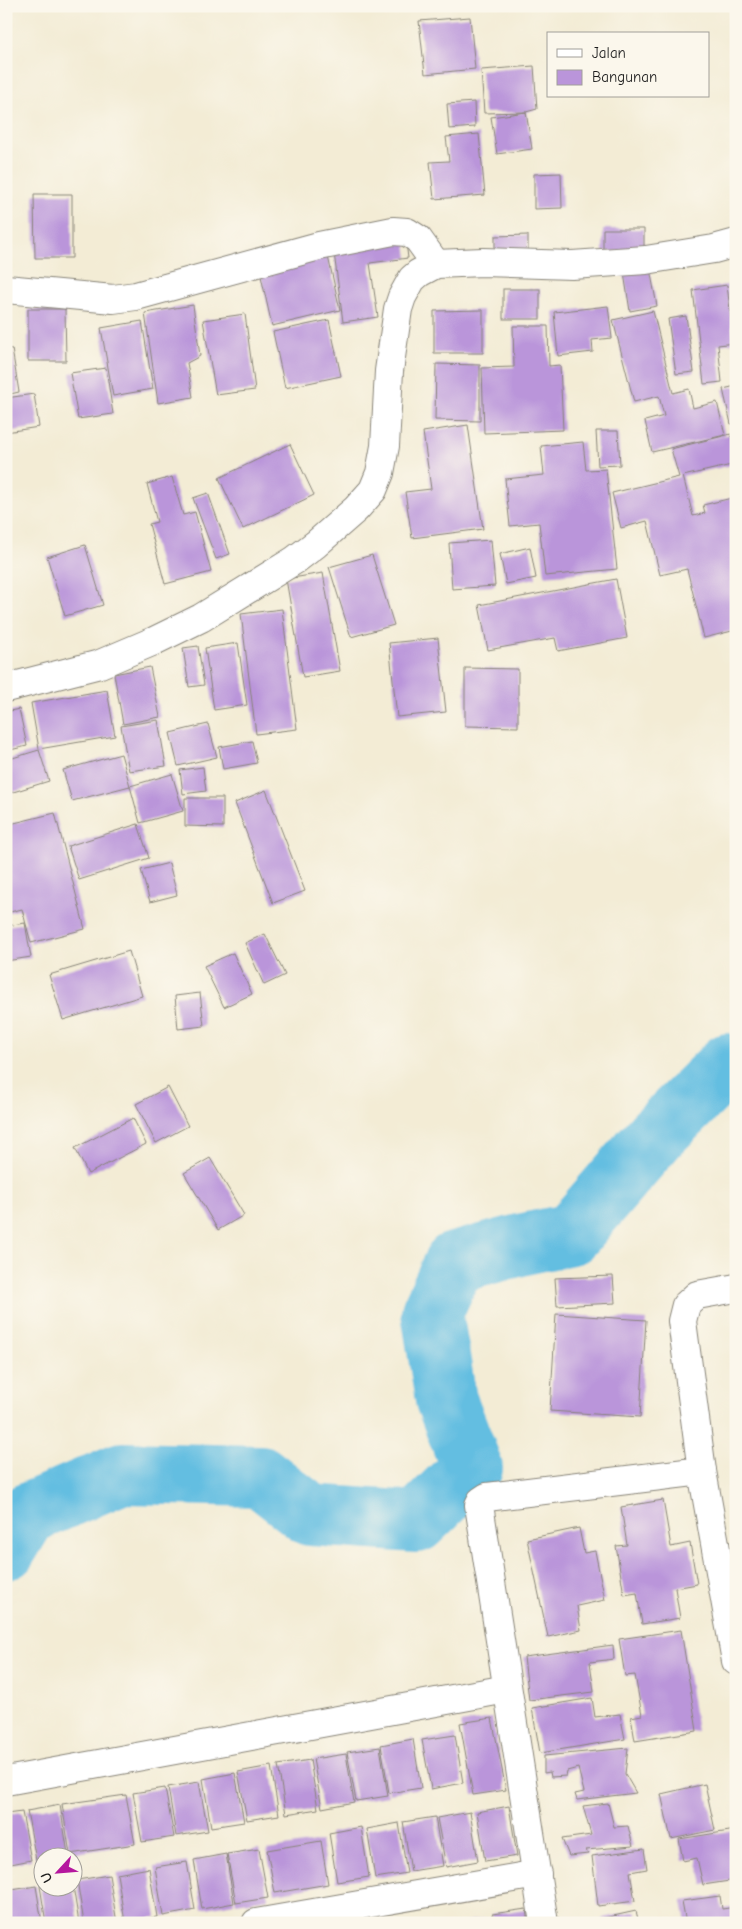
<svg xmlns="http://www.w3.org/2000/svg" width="742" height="1929" font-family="'Comic Neue',sans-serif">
<rect width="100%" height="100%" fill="#fbf7ec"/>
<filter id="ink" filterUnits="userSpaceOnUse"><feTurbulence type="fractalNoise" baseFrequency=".02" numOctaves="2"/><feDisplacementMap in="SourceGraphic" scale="10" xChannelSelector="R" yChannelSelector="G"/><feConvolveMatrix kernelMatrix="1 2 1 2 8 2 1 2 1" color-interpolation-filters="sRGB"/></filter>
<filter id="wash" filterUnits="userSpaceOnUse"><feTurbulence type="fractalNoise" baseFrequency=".0096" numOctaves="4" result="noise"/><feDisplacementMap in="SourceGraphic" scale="20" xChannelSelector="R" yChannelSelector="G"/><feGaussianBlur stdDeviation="1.12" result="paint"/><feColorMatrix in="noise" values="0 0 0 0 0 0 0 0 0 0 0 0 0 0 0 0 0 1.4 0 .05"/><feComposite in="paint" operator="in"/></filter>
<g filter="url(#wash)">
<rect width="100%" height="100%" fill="#f3ecd5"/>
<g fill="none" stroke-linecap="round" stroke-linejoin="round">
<path stroke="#63bee1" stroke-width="62" d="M6,1549L27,1514L122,1473L260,1476L310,1515L417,1522L472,1468L446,1400L432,1312L454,1263L524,1244L571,1234L656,1135L728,1064L736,1071"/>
</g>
<g id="blocks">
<g fill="#ba95da">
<path d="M470,17L475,69L425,74L419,21Z"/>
<path d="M534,66L537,109L526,112L484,113L481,70Z"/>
<path d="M474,102L475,127L449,129L447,104Z"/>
<path d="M526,112L532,149L497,154L491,117Z"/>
<path d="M479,134L485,195L434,199L430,162L449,161L446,137Z"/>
<path d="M561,173L562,208L534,209V174Z"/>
<path d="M34,194H72V258H35Z"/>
<path d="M603,229H644V251L603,252Z"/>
<path d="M405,235L408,258L370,263L378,317L343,322L333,245Z"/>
<path d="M528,235V255H495V236Z"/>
<path d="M327,252L340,310L272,326L259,267Z"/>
<path d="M650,269L657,306L630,311L624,273Z"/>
<path d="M727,285L734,343L718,345L722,382L704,384L693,290Z"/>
<rect x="503" y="289" width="37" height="30"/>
<path d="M193,305L200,356L187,363L193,397L158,403L145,313Z"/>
<path d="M608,306L612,338L592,340L593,352L558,356L554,312Z"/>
<path d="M28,309H65L66,361H28Z"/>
<path d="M483,310V353H434V311Z"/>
<path d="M653,311L673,393L689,389L693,408L717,402L725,435L652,452L645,421L664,416L659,396L634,402L613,320Z"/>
<path d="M245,314L255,390L216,395L203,320Z"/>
<path d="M686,316L694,372L676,374L668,319Z"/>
<path d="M329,320L341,376L285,388L273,332Z"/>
<path d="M142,321L153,389L113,396L101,328Z"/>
<path d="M513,326H548L549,366L560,365L563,430L484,433L482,368L514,367Z"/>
<path d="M6,348L12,349L19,392L6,395Z"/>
<path d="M436,364L480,365V421L435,420Z"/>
<path d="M106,368L113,414L78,419L70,373Z"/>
<path d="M736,386V423L731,424L723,389Z"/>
<path d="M34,394L39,427L6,432V398Z"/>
<path d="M468,425L483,529L412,538L405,492L431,489L423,432Z"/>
<path d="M596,431H618L620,465L598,466Z"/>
<path d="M731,434L736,453V464L683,476L693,516L705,513L703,505L736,497V630L704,638L687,569L660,575L647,521L621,528L612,493L679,477L671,449Z"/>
<path d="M583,442L586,470L606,469L617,569L545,576L539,523L510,526L505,479L544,475L541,446Z"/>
<path d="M290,444L314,495L243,529L219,478Z"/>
<path d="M172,477L183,515L195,512L211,572L165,584L149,524L157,522L147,484Z"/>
<path d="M208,493L230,554L216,559L193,498Z"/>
<path d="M491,540L495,586L452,589L449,543Z"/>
<path d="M85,545L103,605L65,616L47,557Z"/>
<path d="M530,547L536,578L506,584L500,554Z"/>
<path d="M372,555L394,625L351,637L329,567Z"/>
<path d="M323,573L340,671L303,677L286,579Z"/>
<path d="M616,579L627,638L558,651L555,638L488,650L479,605Z"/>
<path d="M282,609L297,729L256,734L241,614Z"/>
<path d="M438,638L446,712L397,717L389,643Z"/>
<path d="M238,643L247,705L214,710L205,648Z"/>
<path d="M198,646L204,685L189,687L183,648Z"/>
<path d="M150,667L160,717L123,724L114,674Z"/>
<path d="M465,668L518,669V727L465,726Z"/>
<path d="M107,690L115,736L39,749L31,703Z"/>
<path d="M19,709L27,746L6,751V712Z"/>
<path d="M158,720L166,766L129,771L121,726Z"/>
<path d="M208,724L217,757L178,766L170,733Z"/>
<path d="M252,741L257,763L223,769L219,747Z"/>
<path d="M39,750L49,781L10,793L6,781V760Z"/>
<path d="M121,754L130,786L72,801L63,770Z"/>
<path d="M203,767L206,791L183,794L180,770Z"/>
<path d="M172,774L183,811L140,823L130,786Z"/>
<path d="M266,790L305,891L273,903L235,803Z"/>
<path d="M185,798H223V827L185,826Z"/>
<path d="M55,813L85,929L31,943L22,909L6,913V825Z"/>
<path d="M138,824L149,858L79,880L68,846Z"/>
<path d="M169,863L177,895L150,902L141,870Z"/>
<path d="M25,923L31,957L6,961V926Z"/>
<path d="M265,934L285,975L264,985L245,943Z"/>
<path d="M129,951L142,996L63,1020L49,975Z"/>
<path d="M233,953L252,994L224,1007L204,966Z"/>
<path d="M200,993L204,1026L178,1029L175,996Z"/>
<path d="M168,1087L188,1126L156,1143L136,1104Z"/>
<path d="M133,1118L146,1144L88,1174L75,1148Z"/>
<path d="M210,1158L244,1215L218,1230L184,1173Z"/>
<path d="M613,1276L615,1303L557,1306L555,1278Z"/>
<path d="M556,1314L646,1320L640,1417L550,1411Z"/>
<path d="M663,1500L671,1547L690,1543L697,1584L675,1588L680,1618L642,1624L637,1593L624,1595L616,1546L627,1545L621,1507Z"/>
<path d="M579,1528L584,1553L595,1551L605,1600L577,1606L581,1630L548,1637L527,1539Z"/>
<path d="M681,1630L697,1731L635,1741L631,1717L642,1715L635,1675L625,1676L619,1639Z"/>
<path d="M613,1645L614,1659L590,1662L594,1692L529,1700L524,1657Z"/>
<path d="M592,1698L595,1717L620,1714L625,1739L540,1753L532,1708Z"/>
<path d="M492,1718L506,1790L473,1795L460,1723Z"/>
<path d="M455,1735L463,1783L431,1789L422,1740Z"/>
<path d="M413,1739L421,1788L389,1793L381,1745Z"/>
<path d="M380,1747L388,1796L356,1801L347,1752Z"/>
<path d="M628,1748L625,1774L636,1793L577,1800L575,1794L584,1792L578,1768L567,1771L566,1776L551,1777L550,1772L544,1773V1756Z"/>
<path d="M346,1754L354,1802L322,1808L313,1759Z"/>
<path d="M310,1760L318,1809L286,1814L278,1765Z"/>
<path d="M271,1766L279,1815L247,1820L238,1772Z"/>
<path d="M235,1773L244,1822L211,1827L203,1779Z"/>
<path d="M199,1782L208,1831L176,1836L168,1787Z"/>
<path d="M705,1784L715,1830L671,1839L661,1794Z"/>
<path d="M165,1788L174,1837L142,1842L133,1793Z"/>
<path d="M126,1795L135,1844L70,1854L62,1804Z"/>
<path d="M608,1803L614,1827L628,1826L633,1846L586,1850L588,1854L569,1856L562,1839L591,1835L583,1806Z"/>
<path d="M60,1805L68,1854L42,1856V1858L36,1860L27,1811Z"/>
<path d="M509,1806L517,1856L485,1861L477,1812Z"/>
<path d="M22,1812L31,1860L6,1865V1814Z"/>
<path d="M470,1812L478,1861L446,1867L437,1818Z"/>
<path d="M435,1817L443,1866L411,1871L403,1822Z"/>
<path d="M399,1823L407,1873L375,1878L367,1829Z"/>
<path d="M361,1827L369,1877L337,1882L329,1833Z"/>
<path d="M736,1830V1880L703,1885L697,1858L683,1861L679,1839Z"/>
<path d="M321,1841L328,1884L275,1893L267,1850Z"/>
<path d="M259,1849L268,1898L236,1903L227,1854Z"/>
<path d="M644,1849L647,1869L630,1872L635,1901L598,1906L592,1856Z"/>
<path d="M226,1854L234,1903L202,1909L194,1860Z"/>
<path d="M187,1862L195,1910L163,1916L155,1867Z"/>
<path d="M149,1868L157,1917L125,1922L117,1874Z"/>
<path d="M109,1875L117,1923H84L77,1880Z"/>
<path d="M36,1886L42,1923H9L6,1891Z"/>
<path d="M40,1886H73L79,1923H46Z"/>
<path d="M720,1896L722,1909L736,1907V1923H686L682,1901Z"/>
<path d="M526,1909L528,1923H493L492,1914Z"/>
<path d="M636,1911L639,1923H602L601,1920L604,1918Z"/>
<path d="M487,1918L488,1923H464V1922Z"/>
</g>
</g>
</g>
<g filter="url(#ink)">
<use href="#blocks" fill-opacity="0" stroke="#888478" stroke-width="1"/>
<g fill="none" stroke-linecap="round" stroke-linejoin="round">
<defs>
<g id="street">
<path d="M6,289L113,299L136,296L319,246L393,231L407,232L418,239L436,264"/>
<path d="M6,688L100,664L154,641L201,618L295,560L316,544L356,509L373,490L380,473L385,446L389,371L398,309L402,297L412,279L419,273L436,264L483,262L572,265L646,260L714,249L736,243"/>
<path d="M736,1288L697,1295L686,1305L682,1321L702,1471L736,1661"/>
<path d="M6,1781L507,1689"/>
<path d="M256,1923L537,1874"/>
<path d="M544,1923L479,1505L481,1501L487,1497L702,1471"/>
</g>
</defs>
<use href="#street" stroke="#888478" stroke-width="30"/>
<use href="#street" stroke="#fff" stroke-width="28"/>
</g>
</g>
<rect width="742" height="1929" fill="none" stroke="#fbf7ec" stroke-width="25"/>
<rect x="547" y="32" width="162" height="65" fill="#fbf7ec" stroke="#a29f99"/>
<rect x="557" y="49" width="25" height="8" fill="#ffffff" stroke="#a29f99"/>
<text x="592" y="58" font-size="15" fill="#1c1c1c">Jalan</text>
<rect x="557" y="70" width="25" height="15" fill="#ba95da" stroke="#a29f99"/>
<text x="592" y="82" font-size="15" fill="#1c1c1c">Bangunan</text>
<g transform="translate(58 1872) rotate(244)"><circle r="24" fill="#fbf7ec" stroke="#a29f99"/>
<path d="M0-4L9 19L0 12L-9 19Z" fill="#b5179e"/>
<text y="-8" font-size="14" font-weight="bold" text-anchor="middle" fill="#1c1c1c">U</text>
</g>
</svg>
